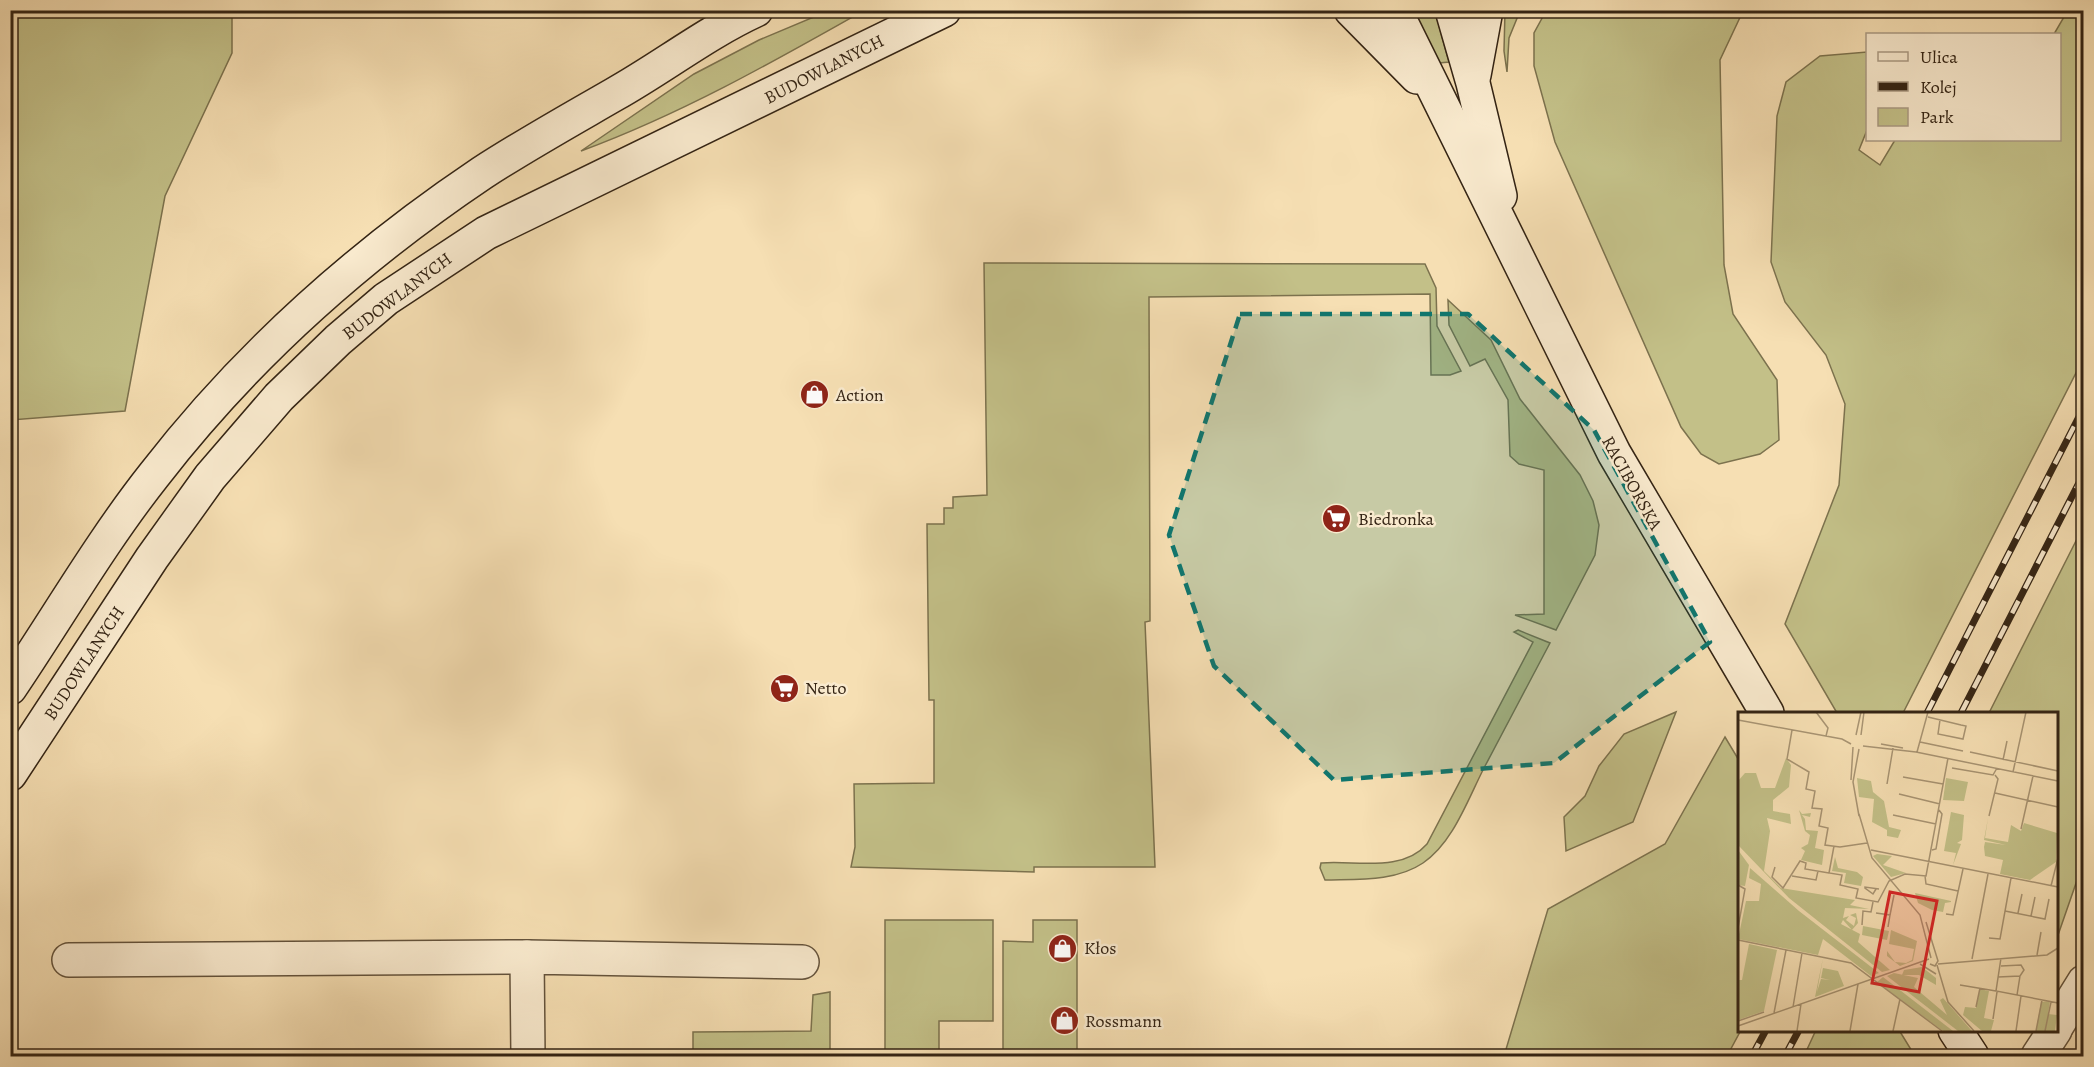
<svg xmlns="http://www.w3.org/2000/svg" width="2094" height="1067" font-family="Alegreya,serif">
<rect width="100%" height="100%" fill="#f6dfb3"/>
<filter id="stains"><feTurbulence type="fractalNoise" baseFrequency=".00333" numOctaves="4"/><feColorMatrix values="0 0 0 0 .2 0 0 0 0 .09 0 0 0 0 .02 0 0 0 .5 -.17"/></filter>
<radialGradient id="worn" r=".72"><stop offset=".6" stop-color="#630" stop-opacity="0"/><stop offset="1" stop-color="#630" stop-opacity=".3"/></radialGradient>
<g fill="#c3c088" stroke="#7c724e" stroke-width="1.5">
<path d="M11,10L232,11V53L165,196L125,411L11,420Z"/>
<path d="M2068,10L2084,11L2083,359L1903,713H1837L1785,624L1839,485L1845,404L1826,355L1785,302L1771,262L1777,116L1786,82L1820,56L1867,52V130L1859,150L1880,165L1895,140H2060V34H2054Z"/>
<path d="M828,11H863C771,63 681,114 581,151L694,74L759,40Z"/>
<path d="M1413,11H1435L1449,62L1439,63Z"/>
<path d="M1505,11H1520L1509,38L1507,72L1504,51Z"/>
<path d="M1546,11H1743L1720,60L1724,265L1733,314L1777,380L1779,440L1760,454L1719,464L1701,454L1681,427L1555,142L1534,66V33Z"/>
<path d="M984,263L1425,264L1436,288L1437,326L1461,371L1450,375H1431L1430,294L1149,297L1150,621L1145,622L1155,867H1034V872L851,867L855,847L854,784L934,783V700H929L927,524H944V508H953V497L987,495Z"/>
<path d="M1448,300L1491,340L1520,399L1580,475L1593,501L1599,525L1595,555L1556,630L1515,615L1544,614V470L1519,464L1510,456L1508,400L1485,359L1470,366L1449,325Z"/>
<path d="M2083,527V863L2057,938L2056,713H1989Z"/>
<path d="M1518,630L1550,643C1528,685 1506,726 1484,768C1468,799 1453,843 1423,863C1395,882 1357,879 1325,880L1320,868L1321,863C1355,860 1402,873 1427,844L1533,642L1514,632Z"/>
<path d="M1676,712L1633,822L1566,851L1564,817L1585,796L1599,766L1624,734Z"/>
<path d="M1725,737L1740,762L1741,1030L1727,1056H1504L1548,909L1665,844Z"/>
<path d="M885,920H993V1021H939V1056H885Z"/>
<path d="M1033,920H1077V1056H1003V941L1033,942Z"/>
<path d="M830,992V1056H693V1032L811,1031L813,995Z"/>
<path d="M1816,1030H1899L1915,1056H1804Z"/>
</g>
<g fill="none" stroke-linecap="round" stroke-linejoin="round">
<defs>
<g id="street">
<path d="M69,960L527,957"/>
<path d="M2056,1027L2084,982"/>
<path d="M528,1056L527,957L802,962"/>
<path d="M2038,1056L2055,1030"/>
</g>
<g id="secondary">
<path d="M1351,10L1417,77"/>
<path d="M1395,10L1614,453L1767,713"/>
<path d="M1452,10L1473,83L1500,196"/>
<path d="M1474,75L1486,10"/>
<path d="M10,688C58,617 101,542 154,475C246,356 357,257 482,173C525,145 570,120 615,94C663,67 706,33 756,10"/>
<path d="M10,774L152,558L210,477L279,397L338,340L386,299L486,233L944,10"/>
<path d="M1955,1030L1972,1056"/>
</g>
</defs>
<use href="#street" stroke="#64533c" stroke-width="36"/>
<use href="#secondary" stroke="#342414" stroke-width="36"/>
<use href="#street" stroke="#f9eace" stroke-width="33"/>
<use href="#secondary" stroke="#f9eace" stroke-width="33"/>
<defs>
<g id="rail">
<path d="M1927,713L2084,407"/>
<path d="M1961,713L2084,473"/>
<path d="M1752,1056L1766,1030"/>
<path d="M1785,1056L1799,1030"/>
</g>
</defs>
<use href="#rail" stroke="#342414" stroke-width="7"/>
<use href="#rail" stroke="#f9eace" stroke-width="4.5" stroke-dasharray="14" stroke-linecap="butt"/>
</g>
<path fill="#0f766e" fill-opacity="0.2" stroke="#0f766e" stroke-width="4.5" stroke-dasharray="12 8" stroke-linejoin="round" d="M1240,314H1468L1594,430L1710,642L1554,763L1334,780L1214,666L1169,535Z"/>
<defs>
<symbol id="shop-disc" viewBox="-11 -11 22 22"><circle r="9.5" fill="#8f2418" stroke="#f9eace"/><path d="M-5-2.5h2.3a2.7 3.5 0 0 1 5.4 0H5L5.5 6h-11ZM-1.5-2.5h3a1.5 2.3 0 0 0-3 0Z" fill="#fff"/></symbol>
<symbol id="supermarket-disc" viewBox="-11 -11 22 22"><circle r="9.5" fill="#8f2418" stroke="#f9eace"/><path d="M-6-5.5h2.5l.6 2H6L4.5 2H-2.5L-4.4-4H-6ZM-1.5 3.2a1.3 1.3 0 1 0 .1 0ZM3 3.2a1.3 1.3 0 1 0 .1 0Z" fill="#fff"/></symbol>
</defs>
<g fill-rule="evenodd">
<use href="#shop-disc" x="798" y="378" width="33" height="33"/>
<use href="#supermarket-disc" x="1320" y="502" width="33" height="33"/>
<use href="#supermarket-disc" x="768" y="672" width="33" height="33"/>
<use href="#shop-disc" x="1046" y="932" width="33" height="33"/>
<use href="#shop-disc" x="1048" y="1004" width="33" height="33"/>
</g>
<g text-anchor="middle" stroke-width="5" stroke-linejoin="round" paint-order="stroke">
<g font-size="18" fill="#342414" stroke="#f9eace">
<text transform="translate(824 69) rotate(-27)" y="6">BUDOWLANYCH</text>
<text transform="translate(397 296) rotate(-37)" y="6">BUDOWLANYCH</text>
<text transform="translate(1632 483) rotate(61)" y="6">RACIBORSKA</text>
<text transform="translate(84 663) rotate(-57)" y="6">BUDOWLANYCH</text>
</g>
<g font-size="18" fill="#342414" stroke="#f9eace" text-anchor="start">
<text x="836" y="401">Action</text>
<text x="1358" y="525">Biedronka</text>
<text x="805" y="694">Netto</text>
<text x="1084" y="954">Kłos</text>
<text x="1085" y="1027">Rossmann</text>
</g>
</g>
<g transform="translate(1738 712)">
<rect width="320" height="320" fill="#f6dfb3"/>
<path d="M48,46L53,53L51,75L35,88V99L52,102L53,112L29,106L32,119L26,159L43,176L117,188L112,193L131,197L107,196L105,206L111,204L108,208L116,214L118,206L112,203L118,201L120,211L114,218L105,208L103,212L122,222L120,230L152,258L144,260L51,186L0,133V69L7,61H18L23,76H37ZM119,66L133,69L135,80L146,89L151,115L163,118L160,126L149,124V118L134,110L136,87L121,85ZM208,66L230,70L226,89L205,88ZM61,98L64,102L73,101L72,105L64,103L67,107L68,118L80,119L77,136L86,138L84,153L63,148L67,139L63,136L70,132L72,123L67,119ZM213,100L226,103L224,128L219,131L223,132L215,153L218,141L206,139ZM250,106L247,126L270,130L273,113L283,119L286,111L319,121L318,150L292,168L262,162L265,148L247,144L246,135L247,130L268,133L246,128ZM0,138L11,153L7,174L0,173ZM139,142L154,144L145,153L168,161L153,165L135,144ZM97,145L100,156L119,160L125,165L123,174L106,171L108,161L94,159ZM12,156L61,199L141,261L133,264L85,227L80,243L0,227L8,189H21L23,172L11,166ZM177,181L213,189V190L207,191L205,200L194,198L180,191ZM125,214L151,219L149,228L124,223ZM153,218L179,229L175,249L162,254L149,244V239L157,250L168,251L174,248L176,237L151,232ZM11,232L39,238L26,299L0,308V268H4ZM85,246L79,280L83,267L92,268L83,266L85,256L100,259L106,274L77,285ZM184,255L198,266V273L181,263H164L166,258ZM156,261L180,266L176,275L209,303L202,288L205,286L234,319H220L149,264ZM145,265L215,319H205L139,270ZM242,277L251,279L246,306L256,308L253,319H244L225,303L227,295L238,296ZM312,289L310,302L319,303L317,319H298L303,290Z" fill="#c3c088"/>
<path fill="none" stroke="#a89473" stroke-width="1.5" d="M78,0L90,16L88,24M190,5L223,13M0,8L104,27L113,32M202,8L200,22L225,27L228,14L223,13M54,18L49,47L71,60L68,77L77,79L74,96L84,97L81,114L90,116L87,133L102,135L129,131M118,23L123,0M123,23L126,0M182,30L225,39M143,32L165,36M125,34L178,40L320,69M121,37L115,70L121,104M179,40L190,0M232,40L320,59M265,48L269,29M214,56L255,63L259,56M275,60L288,0M165,65L205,72M113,68L115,35M149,72L155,36M257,81L320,95M161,82L202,92M121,102L134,146L182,203L193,246M155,103L198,112M251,104L260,67L257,63M283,117L295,64M96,134L91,161L104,163L102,173L120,177L118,186L140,190L151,169L167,162L188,164L210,46M133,138L320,175M194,138L198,137L204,102L201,98M37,155L34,165L45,176L62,149L68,151L67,157L91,161M54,164L78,168L80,159M187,164L188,172L220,179M0,173L7,177L0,216M313,174L320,146M138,177L135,182L127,176V175L141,177M267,199L307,207L311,187M138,201L152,203L150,215M280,201L284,182M208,202L215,203L225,157M152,203L156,183M293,204L297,185M188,210L200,249L197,254L192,252M124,213L125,199L133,200L135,190M251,226L262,227L273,166M0,228L113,251L204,319M299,243L303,220M263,246L258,279L320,291M234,247L250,162M182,252L198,262M200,252L309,243L320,236M199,253L210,290L236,319M260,265L282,264L286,258L283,253L263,254M222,273L258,279M279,283L282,264M55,295L64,241M238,295L242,276M36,301L48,238M255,307L259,280M0,309L26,300M0,314L191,247M59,319L63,292M112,319L120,272M155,319L162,287M278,319L283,284M298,319L304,288M307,319L313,290"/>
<path fill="#d62828" fill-opacity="0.15" stroke="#d62828" stroke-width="3" d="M152,180L199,189L181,280L134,271Z"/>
<rect width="320" height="320" fill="none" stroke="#342414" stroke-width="3"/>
</g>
<rect width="2094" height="1067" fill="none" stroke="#f6dfb3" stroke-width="36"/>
<rect x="12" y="12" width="2070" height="1043" fill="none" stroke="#342414" stroke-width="3"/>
<rect x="18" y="18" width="2058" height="1031" fill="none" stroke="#342414" stroke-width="1.5"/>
<rect x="1866" y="33" width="195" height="108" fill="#f9eace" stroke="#aa9b84" stroke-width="1.5"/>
<rect x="1878" y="52" width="30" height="9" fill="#f9eace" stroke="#aa9b84" stroke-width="1.5"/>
<text x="1920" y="63" font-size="18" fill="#342414">Ulica</text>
<rect x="1878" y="82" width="30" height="9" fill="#342414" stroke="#aa9b84" stroke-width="1.5"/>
<text x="1920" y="93" font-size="18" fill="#342414">Kolej</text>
<rect x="1878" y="108" width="30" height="18" fill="#c3c088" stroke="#aa9b84" stroke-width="1.5"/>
<text x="1920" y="123" font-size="18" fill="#342414">Park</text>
<rect width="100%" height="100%" filter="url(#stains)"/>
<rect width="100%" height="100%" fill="url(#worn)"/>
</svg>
